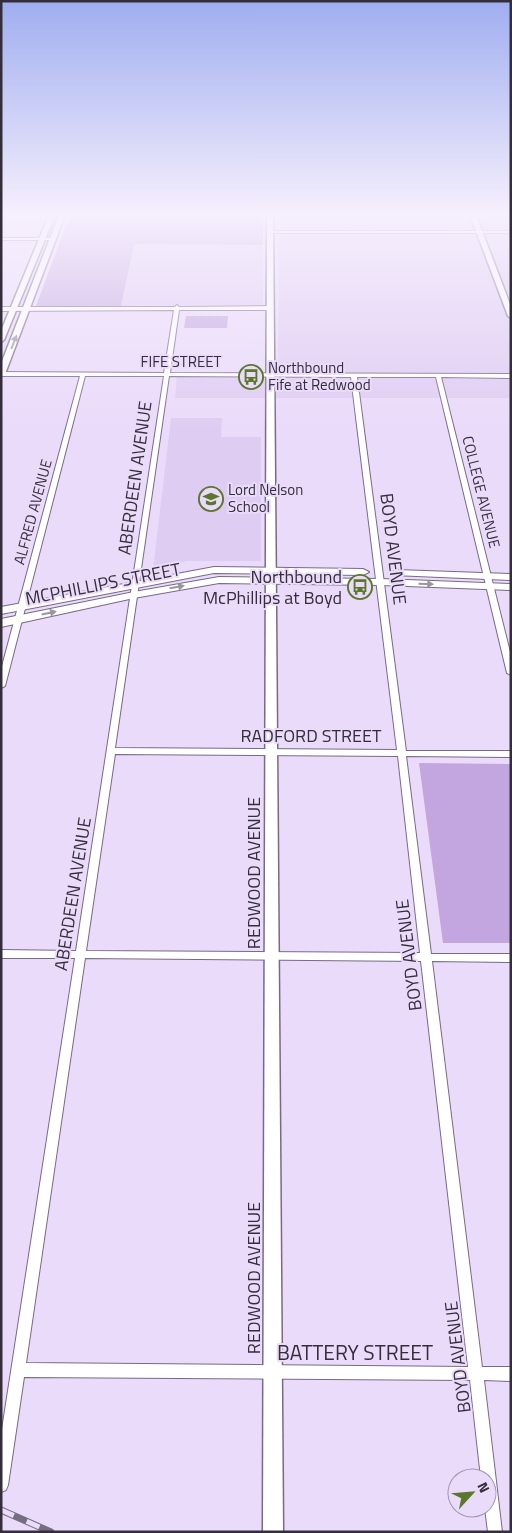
<svg xmlns="http://www.w3.org/2000/svg" width="512" height="1533" font-family="'Titillium Web',sans-serif">
<rect width="100%" height="100%" fill="#eadbfa"/>
<g fill="#dfccf2">
<path d="M278,215H511V398H175L177,375H274L278,369L279,235H466L464,230L283,228L279,226Z"/>
<path d="M134,244L263,245V305L121,306Z"/>
<path d="M171,418H222L221,437H261V561H187L153,570Z"/>
</g>
<g fill="#c3a6e0">
<path d="M70,215H263V245L134,244L121,306H36Z"/>
<path d="M186,316H228L227,328H184Z"/>
<path d="M419,763L511,764V943H443Z"/>
</g>
<g fill="none" stroke-linecap="round" stroke-linejoin="round">
<defs>
<g id="minor">
<path d="M270,231H511V233H268Z"/>
<path d="M1,238H53L55,239L53,240H1Z"/>
<path d="M177,305L179,307L271,306L274,308L271,310H179L170,373L511,374V378L441,377L511,656V675L507,673L436,377H357L406,751H511V757L406,756L431,954H511V962L432,961L482,1367H511V1381L484,1380L502,1532H488L485,1508H487V1478H481L470,1380L24,1377L8,1485L6,1490L1,1492V1436L75,958H1V950L76,951L164,376H85L5,686L1,688V670L80,376H1V372L164,373L174,310L1,311V307H175ZM169,376L351,377L397,750L115,748ZM115,754L398,756L420,953L86,951ZM85,958L421,961L468,1367L26,1363Z"/>
</g>
<g id="tertiary">
<path d="M49,215H55L4,340L1,342V331Z"/>
<path d="M59,215H65L5,374L1,376V364Z"/>
<path d="M267,215H273L283,1532H263Z"/>
<path d="M470,215H476L511,307V318L508,316Z"/>
</g>
<g id="primary">
<path d="M214,567L363,569L369,572L363,575L214,573L1,614V607Z"/>
<path d="M397,570L511,574V580L393,575L391,573Z"/>
<path d="M219,577L381,579L511,584V590L381,585L219,583L134,598L1,627V619L134,592Z"/>
</g>
</defs>
<use href="#minor" stroke="#786a86" stroke-width="2"/>
<use href="#tertiary" stroke="#786a86" stroke-width="3"/>
<use href="#primary" stroke="#786a86" stroke-width="2"/>
<use href="#minor" fill="#fff" fill-rule="evenodd"/>
<use href="#tertiary" fill="#fff" fill-rule="evenodd"/>
<use href="#primary" fill="#fff" fill-rule="evenodd"/>
<defs>
<path id="rail" d="M1,1510L51,1532"/>
</defs>
<use href="#rail" stroke="#766d80" stroke-width="7"/>
<use href="#rail" stroke="#eadbfa" stroke-width="5" stroke-dasharray="14" stroke-linecap="butt"/>
</g>
<defs><path id="oneway-solid" d="M-6-.8H1V-3.2L6.5 0L1 3.2V.8H-6Z" transform="scale(1.25)"/></defs>
<g fill="#9a969c">
<use href="#oneway-solid" transform="translate(14 342) rotate(-69)"/>
<use href="#oneway-solid" transform="translate(426 584) rotate(2)"/>
<use href="#oneway-solid" transform="translate(177 587) rotate(-10)"/>
<use href="#oneway-solid" transform="translate(49 613) rotate(-12)"/>
</g>
<linearGradient id="sky" x2="0" y2="1"><stop stop-color="#9faef0"/><stop offset="0.5" stop-color="#f6effd"/><stop offset="1" stop-color="#f6effd" stop-opacity="0"/></linearGradient>
<rect width="512" height="429" fill="url(#sky)"/>
<defs>
<symbol id="bus-ring" viewBox="-11 -11 22 22"><circle r="9.5" fill="#eadbfa" stroke="#5b772c" stroke-width="1.5"/><path d="M-5-6H5V4H4V6H2V4H-2V6H-4V4H-5ZM-3.5-4V0h7V-4ZM-3.5 1.2v1.5H-2V1.2ZM2 1.2v1.5H3.5V1.2Z" fill="#5b772c"/></symbol>
<symbol id="school-ring" viewBox="-11 -11 22 22"><circle r="9.5" fill="#eadbfa" stroke="#5b772c" stroke-width="1.5"/><path d="M0-5L7-2L0 1L-7-2ZM-4 1L0 2.5L4 1V4Q0 6-4 4Z" fill="#5b772c"/></symbol>
</defs>
<g fill-rule="evenodd">
<use href="#bus-ring" x="237" y="363" width="28" height="28"/>
<use href="#school-ring" x="197" y="485" width="28" height="28"/>
<use href="#bus-ring" x="346" y="573" width="28" height="28"/>
</g>
<g text-anchor="middle" stroke-width="4" stroke-linejoin="round" paint-order="stroke">
<g font-size="15" fill="#342e3a" stroke="#eadbfa">
<text x="181" y="367">FIFE STREET</text>
<text transform="translate(481 492) rotate(76)" y="5">COLLEGE AVENUE</text>
<text transform="translate(33 512) rotate(-75)" y="5">ALFRED AVENUE</text>
</g>
<g font-size="15" fill="#342e3a" stroke="#eadbfa" text-anchor="start">
<text x="268" y="373">Northbound<tspan x="268" dy="17">Fife at Redwood</tspan></text>
<text x="228" y="495">Lord Nelson<tspan x="228" dy="17">School</tspan></text>
</g>
<g font-size="18" fill="#342e3a" stroke="#eadbfa">
<text transform="translate(135 478) rotate(-82)" y="6">ABERDEEN AVENUE</text>
<text transform="translate(393 549) rotate(83)" y="6">BOYD AVENUE</text>
<text transform="translate(103 584) rotate(-11)" y="6">MCPHILLIPS STREET</text>
<text x="311" y="742">RADFORD STREET</text>
<text transform="translate(254 873) rotate(-90)" y="6">REDWOOD AVENUE</text>
<text transform="translate(73 894) rotate(-81)" y="6">ABERDEEN AVENUE</text>
<text transform="translate(409 955) rotate(-97)" y="6">BOYD AVENUE</text>
<text transform="translate(254 1278) rotate(-90)" y="6">REDWOOD AVENUE</text>
<text transform="translate(458 1357) rotate(-97)" y="6">BOYD AVENUE</text>
</g>
<g font-size="18" fill="#342e3a" stroke="#eadbfa" text-anchor="end">
<text x="342" y="583">Northbound<tspan x="342" dy="21">McPhillips at Boyd</tspan></text>
</g>
<g font-size="21" fill="#342e3a" stroke="#eadbfa">
<text x="355" y="1360">BATTERY STREET</text>
</g>
</g>
<rect width="512" height="1533" fill="none" stroke="#342e3a" stroke-width="5"/>
<g transform="translate(472 1493) rotate(64)"><circle r="24" fill="#eadbfa" stroke="#a196ad"/>
<path d="M0-4L9 19L0 12L-9 19Z" fill="#5b772c"/>
<text y="-8" font-size="14" font-weight="bold" text-anchor="middle" fill="#342e3a">N</text>
</g>
</svg>
